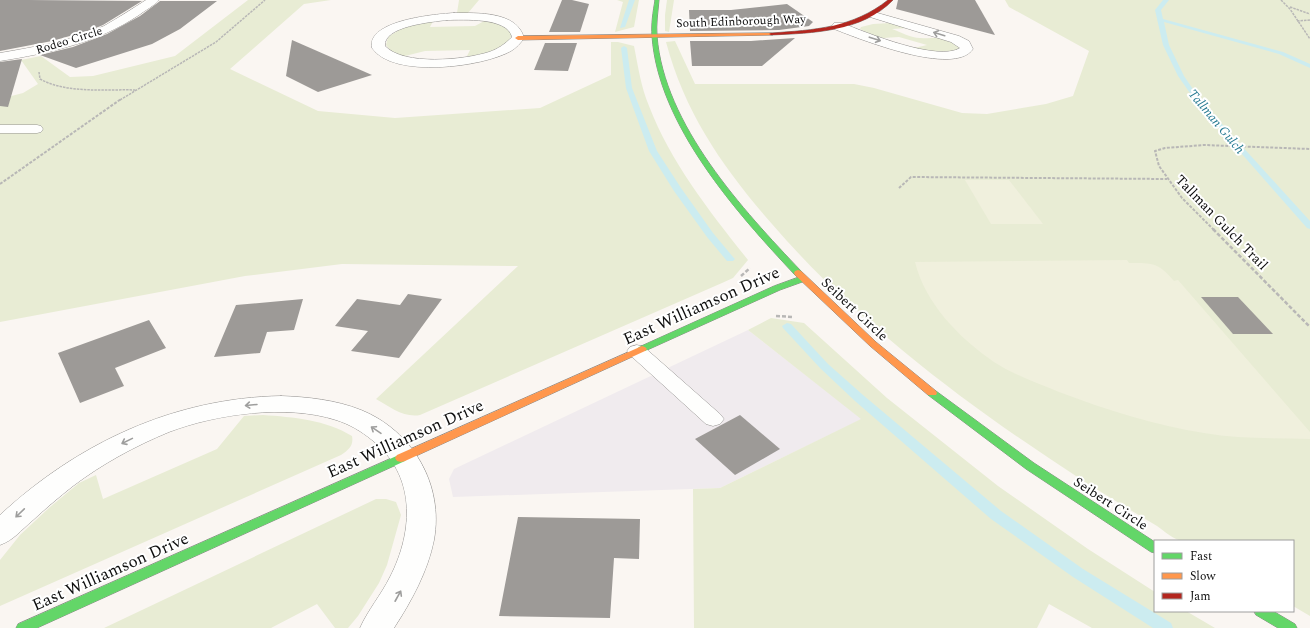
<svg xmlns="http://www.w3.org/2000/svg" width="1310" height="628" font-family="Spectral,serif">
<rect width="100%" height="100%" fill="#faf6f2"/>
<path fill="#f0ebee" d="M748,330L862,419L720,488L453,497L449,479L454,469Z"/>
<g fill="#e8ecd4">
<path d="M248,0H331L304,4L230,69L318,111L395,118L540,108L611,75V42H618L634,46C638,66 641,87 649,106C671,163 710,212 748,260L733,278L722,283L420,415C404,418 390,407 376,399L518,266L342,264L245,276L0,322V99L23,93L38,84L21,60L41,56L70,77L93,76L175,56Z"/>
<path d="M459,0H479L468,13H457Z"/>
<path d="M617,0H639L634,27L615,32L623,2Z"/>
<path d="M667,0H674L669,32L665,31V15Z"/>
<path d="M1005,0H1310V616L1293,606V541C1268,541 1242,541 1217,541C1206,541 1193,543 1183,541C1174,540 1164,531 1157,526C1133,512 1109,497 1085,482C971,408 861,327 772,224C724,169 685,114 666,42L675,41L695,84H854L874,88L962,113L987,114L1046,104L1073,96L1089,51L1009,7Z"/>
<path d="M486,20C496,23 507,24 512,35C506,50 481,56 467,56L470,50L425,51L405,56H401L390,50L386,45L388,37L402,28L433,21L430,27L475,26Z"/>
<path d="M890,23L907,28L892,29C901,32 911,38 920,38C938,39 943,35 959,47L958,50L942,54L914,48L927,45L899,37L883,38L871,35L860,29L861,27L873,24Z"/>
<path d="M771,318L804,323L887,398L998,486L1088,549L1155,592V611H1186L1215,628H1092L1049,604L1037,628H694L693,489L720,488L861,419L748,330Z"/>
<path d="M263,415C293,417 326,420 352,436C354,446 348,450 341,455L0,606V560L20,535L50,507L79,483L96,475L103,499L217,449L244,416Z"/>
<path d="M376,499H386L396,502L401,515L387,565L379,583L358,616L348,628H335L317,604L271,628H104Z"/>
</g>
<g fill="#f0f0dd">
<path d="M965,180H1009L1043,224H991Z"/>
<path d="M1127,260L1129,263C1152,263 1158,262 1174,281L1178,280L1310,432V439C1275,438 1239,439 1204,433C1154,425 1107,410 1059,392C1037,383 1014,375 994,362C959,338 925,303 915,262Z"/>
</g>
<g fill="none" stroke-linecap="round" stroke-linejoin="round">
<g fill="#ccecf0" fill-rule="evenodd">
<path d="M629,0H635L625,27L620,28Z"/>
<path d="M1163,0H1169L1161,10L1163,19L1283,52L1310,64V68L1279,54L1164,22L1169,45L1184,76L1201,101L1310,221V229L1307,228L1197,103L1178,76L1163,45L1155,10Z"/>
<path d="M624,46L627,48L632,88L657,151L681,188L713,233L733,257L735,259L733,261H727L707,237L674,191L649,151L626,88L621,48Z"/>
<path d="M787,323L791,324L828,364L863,395L1001,511L1083,569L1171,623L1173,628H1153L1073,577L991,519L855,401L820,368L783,328L782,326Z"/>
</g>
</g>
<g fill="#9d9a97">
<path d="M0,0H29L142,1L103,25L91,30L52,41L0,51Z"/>
<path d="M562,0H572L589,4L580,32H549Z"/>
<path d="M898,0H975L995,35L896,9Z"/>
<path d="M160,1H217L180,29L152,44L76,68L40,55L73,47L107,34L140,16Z"/>
<path d="M787,4L813,22L809,26L779,30L690,31L689,10H731Z"/>
<path d="M795,38L762,66H692L690,41H751Z"/>
<path d="M292,40L372,75L318,92L286,76Z"/>
<path d="M545,43H577L568,71L534,70Z"/>
<path d="M22,59L8,107L0,106V62Z"/>
<path d="M408,294L442,299L399,358L351,351L368,331L335,326L357,299L400,305Z"/>
<path d="M1201,297H1238L1273,334H1233Z"/>
<path d="M303,299L294,330L267,332L260,353L214,357L236,305Z"/>
<path d="M149,320L166,348L115,368L124,386L80,403L58,353Z"/>
<path d="M740,415L780,449L735,475L695,439Z"/>
<path d="M518,517L640,519L639,559L614,558L610,618L499,616Z"/>
</g>
<g fill="none" stroke-linecap="round" stroke-linejoin="round">
<defs>
<g id="lane">
<path d="M0,125H37L41,126L43,129L41,132L37,133H0Z"/>
<path d="M637,345L644,347L720,414L724,419L720,424L713,426L706,424L630,355L627,351L630,347Z"/>
</g>
<g id="street">
<path d="M146,0H159C154,6 145,10 139,15C97,43 49,53 0,61V53C35,47 71,41 104,26C118,18 132,9 146,0Z"/>
<path d="M874,12L959,36L969,41L973,49C954,77 860,39 834,29L832,26L834,23H842C867,33 938,62 960,48L951,42L870,17L868,15L870,13Z"/>
<path d="M454,13C477,13 517,11 524,38C521,43 516,48 511,51C483,67 393,79 372,48C366,20 437,14 454,13ZM447,20C464,20 507,17 512,37C505,44 498,49 489,52C464,60 404,66 385,46C383,26 432,22 447,20Z"/>
<path d="M281,396C308,397 336,400 361,410C413,431 444,485 434,540C428,571 411,602 394,628H360C368,610 381,595 390,577C414,530 416,475 372,440C361,431 349,424 336,420C287,404 216,414 169,432C135,446 102,464 73,486C59,497 45,509 32,521C21,530 14,540 0,545V515C78,443 174,398 281,396Z"/>
</g>
<g id="fast">
<path d="M655,0H659C658,12 656,24 657,36C664,125 743,210 801,271L802,273L801,275H795C737,213 658,125 652,36C651,24 653,12 655,0Z"/>
<path d="M802,276L805,277L806,279L805,281L780,290L645,351H639L637,349L639,347L774,286Z"/>
<path d="M932,390L936,391L1034,463L1155,542V553L1151,552L1026,469L928,395L927,393L928,391Z"/>
<path d="M401,454L405,455L407,458L405,461L37,628H16L18,624Z"/>
<path d="M1254,611H1273L1295,624L1297,628H1278L1256,615Z"/>
</g>
<g id="slow">
<path d="M771,33L773,34V35L518,40L515,38L518,36Z"/>
<path d="M798,270L801,271L876,342L936,391L937,393L936,395H928L870,346L795,275L794,273L795,271Z"/>
<path d="M642,346L645,347L647,349L645,351L405,461L401,462L397,461L395,458L397,455Z"/>
</g>
<path id="jam" d="M888,0H893C862,32 813,33 771,35L769,34L771,33C814,30 853,28 888,0Z"/>
</defs>
<use href="#lane" stroke="#949290" stroke-width="1"/>
<use href="#street" stroke="#949290" stroke-width="1"/>
<use href="#fast" stroke="#8a8987" stroke-width="1"/>
<use href="#slow" stroke="#8a8987" stroke-width="1"/>
<use href="#jam" stroke="#8a8987" stroke-width="1"/>
<g stroke="#b8b7b6" stroke-width="1.5" stroke-dasharray="2.5 1" stroke-linecap="butt">
<path d="M1281,0L1290,9L1310,39"/>
<path d="M1290,7L1310,14"/>
<path d="M1297,21L1310,20"/>
<path d="M39,72L40,79C67,94 106,89 136,90"/>
<path d="M120,100L216,42L265,0"/>
</g>
<g stroke="#b8b7b6" stroke-width="2" stroke-dasharray="3 1.5" stroke-linecap="butt">
<path d="M0,184L121,99"/>
<path d="M899,188L911,177L1167,179"/>
<path d="M1214,230L1182,198L1159,166L1155,151L1165,148L1204,145L1310,149"/>
</g>
<g stroke="#b8b7b6" stroke-width="2.5" stroke-dasharray="4 2" stroke-linecap="butt">
<path d="M1213,229L1310,327"/>
<path d="M741,276L750,268"/>
<path d="M776,316L794,317"/>
</g>
<use href="#lane" fill="#fefefd" fill-rule="evenodd"/>
<use href="#street" fill="#fefefd" fill-rule="evenodd"/>
<use href="#fast" fill="#63d668" fill-rule="evenodd"/>
<use href="#slow" fill="#ff974d" fill-rule="evenodd"/>
<use href="#jam" fill="#b3261e" fill-rule="evenodd"/>
</g>
<defs><path id="oneway-shaft" d="M-6 0H5M1.5-3L5.5 0L1.5 3" fill="none" stroke-width="1.6" stroke-linecap="round" stroke-linejoin="round"/></defs>
<g stroke="#9e9e9d">
<use href="#oneway-shaft" transform="translate(939 34) rotate(-163)"/>
<use href="#oneway-shaft" transform="translate(875 39) rotate(18)"/>
<use href="#oneway-shaft" transform="translate(251 405) rotate(175)"/>
<use href="#oneway-shaft" transform="translate(376 430) rotate(-146)"/>
<use href="#oneway-shaft" transform="translate(127 441) rotate(154)"/>
<use href="#oneway-shaft" transform="translate(20 513) rotate(136)"/>
<use href="#oneway-shaft" transform="translate(398 596) rotate(-61)"/>
</g>
<g text-anchor="middle" stroke-width="4" stroke-linejoin="round" paint-order="stroke">
<g font-size="12" fill="#0d0d0d" stroke="#fff">
<text transform="translate(741 21) rotate(-2)" y="4">South Edinborough Way</text>
<text transform="translate(69 40) rotate(-17)" y="4">Rodeo Circle</text>
</g>
<g font-size="13" font-style="italic" fill="#247991" stroke="#fff">
<text transform="translate(1217 121) rotate(50)" y="5">Tallman Gulch</text>
</g>
<g font-size="14" fill="#0d0d0d" stroke="#fff">
<text transform="translate(1222 222) rotate(46)" y="5">Tallman Gulch Trail</text>
<text transform="translate(855 309) rotate(43)" y="5">Seibert Circle</text>
<text transform="translate(1111 503) rotate(33)" y="5">Seibert Circle</text>
</g>
<g font-size="17" fill="#0d0d0d" stroke="#fff">
<text transform="translate(701 305) rotate(-24)" y="6">East Williamson Drive</text>
<text transform="translate(405 438) rotate(-24)" y="6">East Williamson Drive</text>
<text transform="translate(110 571) rotate(-24)" y="6">East Williamson Drive</text>
</g>
</g>
<rect x="1154" y="540" width="140" height="72" fill="#ffffff" stroke="#9e9e9e"/>
<rect x="1162" y="553" width="20" height="6" fill="#63d668" stroke="#9e9e9e"/>
<text x="1190" y="560" font-size="12" fill="#0d0d0d">Fast</text>
<rect x="1162" y="573" width="20" height="6" fill="#ff974d" stroke="#9e9e9e"/>
<text x="1190" y="580" font-size="12" fill="#0d0d0d">Slow</text>
<rect x="1162" y="593" width="20" height="6" fill="#b3261e" stroke="#9e9e9e"/>
<text x="1190" y="600" font-size="12" fill="#0d0d0d">Jam</text>
</svg>
